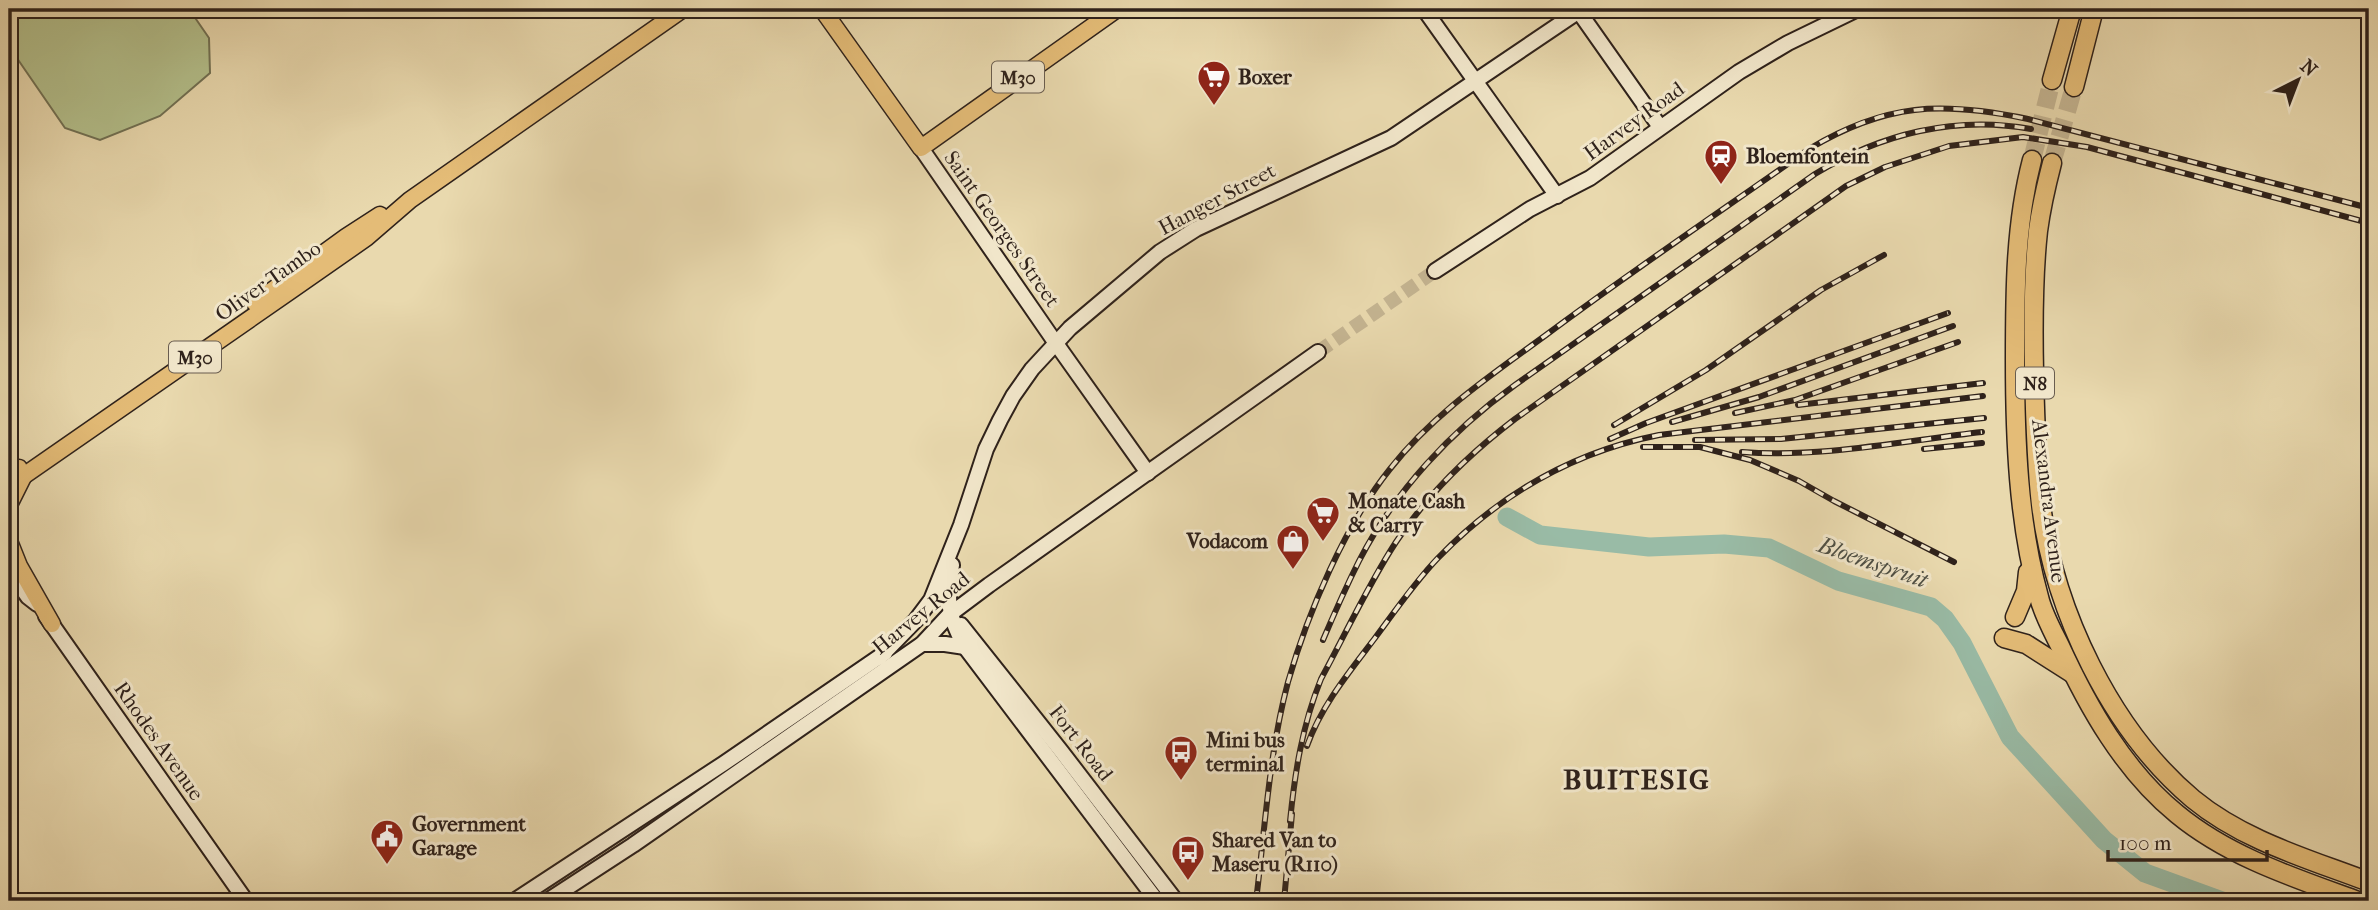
<svg xmlns="http://www.w3.org/2000/svg" width="2378" height="910" font-family="'IM FELL French Canon',serif">
<rect width="100%" height="100%" fill="#e9d9ae"/>
<filter id="stains"><feTurbulence type="fractalNoise" baseFrequency=".00286" numOctaves="4"/><feColorMatrix values="0 0 0 0 .2 0 0 0 0 .09 0 0 0 0 .02 0 0 0 .5 -.17"/></filter>
<radialGradient id="worn" r=".72"><stop offset=".6" stop-color="#630" stop-opacity="0"/><stop offset="1" stop-color="#630" stop-opacity=".3"/></radialGradient>
<path fill="#b4c08c" stroke="#727154" stroke-width="2" d="M9,9H189L209,38L210,73L160,116L100,140L65,128L10,48Z"/>
<g fill="none" stroke-linecap="round" stroke-linejoin="round">
<path stroke="#99bba6" stroke-width="19" d="M1507,517L1540,535L1649,547L1724,544L1769,548L1838,581L1931,607L1945,619L1962,643L2010,737L2104,840L2145,873L2222,901"/>
<path stroke="#c4b491" stroke-width="14" stroke-dasharray="14 7" stroke-linecap="butt" d="M1318,352L1435,271"/>
<g stroke="#c4b491" stroke-width="18" stroke-dasharray="18 9" stroke-linecap="butt">
<path d="M2032,160L2052,80"/>
<path d="M2052,163L2074,87"/>
</g>
<defs>
<g id="secondary">
<path d="M1424,9L1557,196"/>
<path d="M1577,9L1660,127"/>
<path d="M921,148L1055,342L1148,473"/>
<path d="M1435,271L1530,209L1590,178L1739,72L1788,43L1858,9"/>
<path d="M952,565C946,599 948,617 965,647L1157,901"/>
<path d="M9,570L28,597L37,604"/>
<path d="M46,616L246,901"/>
<path d="M961,625L1061,751L1176,901"/>
<path d="M922,644H945L965,647"/>
<path d="M879,658L916,620L931,600L961,525L986,449L1000,420L1013,396L1032,369L1070,328L1160,252L1196,229L1391,138L1582,9"/>
<path d="M514,901L723,764L885,653"/>
<path d="M547,901L633,845L922,644L949,615L989,585L1318,352"/>
</g>
<g id="primary">
<path d="M822,9L921,148L1117,9"/>
<path d="M255,303L346,237L380,215"/>
<path d="M9,470L19,468"/>
<path d="M9,486L293,289L366,238L410,200L683,9"/>
<path d="M9,505L23,477"/>
<path d="M9,541L19,566L52,624"/>
</g>
<g id="highway">
<path d="M2052,80L2072,9"/>
<path d="M2074,87L2094,9"/>
<path d="M2032,160C2015,225 2015,293 2015,360C2015,437 2018,522 2039,597C2043,614 2052,630 2060,646C2088,707 2124,771 2177,814C2229,857 2295,878 2358,901"/>
<path d="M2052,163C2046,186 2041,208 2038,231C2033,277 2033,326 2034,373C2035,417 2036,461 2041,505C2054,611 2111,730 2193,799C2244,841 2309,859 2369,882"/>
<path d="M2015,617L2026,591L2028,572"/>
<path d="M2004,638L2026,644L2073,674"/>
</g>
</defs>
<use href="#secondary" stroke="#2f221b" stroke-width="18"/>
<use href="#primary" stroke="#2f221b" stroke-width="19"/>
<use href="#highway" stroke="#2f221b" stroke-width="21"/>
<use href="#secondary" stroke="#f1e6ca" stroke-width="14"/>
<use href="#primary" stroke="#e4bc77" stroke-width="16"/>
<use href="#highway" stroke="#e4bc77" stroke-width="18"/>
<defs>
<g id="rail">
<path d="M1798,405L1983,383"/>
<path d="M1735,413L1795,400L1958,342"/>
<path d="M1672,422L1759,397L1953,326"/>
<path d="M1614,425L1706,370L1821,290L1884,255"/>
<path d="M1610,439L1646,423L1948,313"/>
<path d="M1695,440L1781,439L1984,418"/>
<path d="M1643,447H1700L1750,460L1799,481L1834,501L1954,562"/>
<path d="M1924,449L1982,443"/>
<path d="M1742,452C1821,458 1903,441 1982,432"/>
<path d="M1323,640C1334,614 1346,587 1359,561C1395,491 1451,431 1515,385L1815,174C1880,134 1955,115 2031,129"/>
<path d="M1307,746C1321,706 1350,671 1375,638C1395,611 1415,582 1438,558C1499,495 1573,452 1659,435L1983,396"/>
<path d="M1290,821C1295,772 1302,726 1321,679C1346,633 1368,585 1396,542C1428,494 1469,454 1515,419L1846,186L1885,167L1949,146L2023,137L2087,147L2369,223"/>
<path d="M1256,901C1265,829 1269,753 1288,682C1308,612 1345,525 1390,469C1433,414 1490,376 1546,335C1632,271 1721,211 1809,149C1886,103 1941,101 2028,119L2369,208"/>
<path d="M1284,901L1292,814"/>
</g>
</defs>
<use href="#rail" stroke="#2f221b" stroke-width="6"/>
<use href="#rail" stroke="#f1e6ca" stroke-width="3.5" stroke-dasharray="10" stroke-linecap="butt"/>
</g>
<defs>
<symbol id="supermarket-pin" viewBox="-11 -11 22 30"><path d="M0 17L-7.5 6A9.5 9.5 0 1 1 7.5 6Z" fill="#8f2418" stroke="#f1e6ca"/><path d="M-6-5.5h2.5l.6 2H6L4.5 2H-2.5L-4.4-4H-6ZM-1.5 3.2a1.3 1.3 0 1 0 .1 0ZM3 3.2a1.3 1.3 0 1 0 .1 0Z" fill="#fff"/></symbol>
<symbol id="station-pin" viewBox="-11 -11 22 30"><path d="M0 17L-7.5 6A9.5 9.5 0 1 1 7.5 6Z" fill="#8f2418" stroke="#f1e6ca"/><path d="M-3-6H3Q5-6 5-4V2Q5 4 3 4L4.5 6H3L1.5 4h-3L-3 6H-4.5L-3 4Q-5 4-5 2V-4Q-5-6-3-6ZM-3.5-4v3h7v-3ZM-3.5 1v1.5H-2V1ZM2 1v1.5H3.5V1Z" fill="#fff"/></symbol>
<symbol id="shop-pin" viewBox="-11 -11 22 30"><path d="M0 17L-7.5 6A9.5 9.5 0 1 1 7.5 6Z" fill="#8f2418" stroke="#f1e6ca"/><path d="M-5-2.5h2.3a2.7 3.5 0 0 1 5.4 0H5L5.5 6h-11ZM-1.5-2.5h3a1.5 2.3 0 0 0-3 0Z" fill="#fff"/></symbol>
<symbol id="bus-pin" viewBox="-11 -11 22 30"><path d="M0 17L-7.5 6A9.5 9.5 0 1 1 7.5 6Z" fill="#8f2418" stroke="#f1e6ca"/><path d="M-5-6H5V4H4V6H2V4H-2V6H-4V4H-5ZM-3.5-4V0h7V-4ZM-3.5 1.2v1.5H-2V1.2ZM2 1.2v1.5H3.5V1.2Z" fill="#fff"/></symbol>
<symbol id="civic-pin" viewBox="-11 -11 22 30"><path d="M0 17L-7.5 6A9.5 9.5 0 1 1 7.5 6Z" fill="#8f2418" stroke="#f1e6ca"/><path d="M-.6-6.5H3V-4.5H.6V-3L4-1V1h2V6H-6V1h2V-1L-.6-3ZM-1.2 2.5V6h2.4V2.5Z" fill="#fff"/></symbol>
</defs>
<g fill-rule="evenodd">
<use href="#supermarket-pin" x="1195" y="58" width="38" height="52"/>
<use href="#station-pin" x="1702" y="137" width="38" height="52"/>
<use href="#supermarket-pin" x="1304" y="494" width="38" height="52"/>
<use href="#shop-pin" x="1274" y="522" width="38" height="52"/>
<use href="#bus-pin" x="1162" y="733" width="38" height="52"/>
<use href="#civic-pin" x="368" y="817" width="38" height="52"/>
<use href="#bus-pin" x="1169" y="833" width="38" height="52"/>
</g>
<g text-anchor="middle" stroke-width="6" stroke-linejoin="round" paint-order="stroke">
<g fill="#f1e6ca" stroke="#695d50" stroke-width="2">
<rect x="992" y="61.5" width="52" height="31" rx="5"/>
<rect x="169" y="341.5" width="52" height="31" rx="5"/>
<rect x="2016" y="367.5" width="38" height="31" rx="5"/>
</g>
<g font-size="19" font-weight="bold" fill="#2f221b">
<text x="1018" y="84">M30</text>
<text x="195" y="364">M30</text>
<text x="2035" y="390">N8</text>
</g>
<g font-size="21" font-weight="bold" fill="#2f221b" stroke="#f1e6ca" text-anchor="start">
<text x="1238" y="84">Boxer</text>
<text x="1746" y="163">Bloemfontein</text>
<text x="1348" y="508">Monate Cash<tspan x="1348" dy="24">&amp; Carry</tspan></text>
<text x="1268" y="548" text-anchor="end">Vodacom</text>
<text x="1206" y="747">Mini bus<tspan x="1206" dy="24">terminal</tspan></text>
<text x="412" y="831">Government<tspan x="412" dy="24">Garage</tspan></text>
<text x="1212" y="847">Shared Van to<tspan x="1212" dy="24">Maseru (R110)</tspan></text>
</g>
<g font-size="21" fill="#2f221b" stroke="#f1e6ca">
<text transform="translate(1634 121) rotate(-36)" y="7">Harvey Road</text>
<text transform="translate(1217 199) rotate(-28)" y="7">Hanger Street</text>
<text transform="translate(1002 229) rotate(55)" y="7">Saint Georges Street</text>
<text transform="translate(268 281) rotate(-35)" y="7">Oliver Tambo</text>
<text transform="translate(2049 501) rotate(83)" y="7">Alexandra Avenue</text>
<text transform="translate(921 613) rotate(-39)" y="7">Harvey Road</text>
<text transform="translate(159 741) rotate(55)" y="7">Rhodes Avenue</text>
<text transform="translate(1081 743) rotate(52)" y="7">Fort Road</text>
</g>
<g font-size="23" font-style="italic" fill="#4f5045" stroke="#f1e6ca">
<text transform="translate(1873 562) rotate(19)" y="8">Bloemspruit</text>
</g>
<g font-size="28" font-weight="bold" letter-spacing="2" fill="#2f221b" stroke="#f1e6ca">
<text x="1637" y="789">BUITESIG</text>
</g>
</g>
<rect width="2378" height="910" fill="none" stroke="#e9d9ae" stroke-width="35"/>
<rect x="10" y="10" width="2357" height="889" fill="none" stroke="#2f221b" stroke-width="3.5"/>
<rect x="18" y="18" width="2343" height="875" fill="none" stroke="#2f221b" stroke-width="2"/>
<g transform="translate(2298 80) rotate(42)" stroke="#f1e6ca" stroke-width="5" paint-order="stroke">
<path d="M0-5L12 26L0 18L-12 26Z" fill="#2f221b"/>
<text y="-10" font-size="19" font-weight="bold" text-anchor="middle" fill="#2f221b">N</text>
</g>
<path d="M2108 850v10h159v-10" fill="none" stroke="#2f221b" stroke-width="3.5"/>
<text x="2119" y="850" font-size="21" fill="#2f221b" stroke="#f1e6ca" stroke-width="5" paint-order="stroke">100 m</text>
<rect width="100%" height="100%" filter="url(#stains)"/>
<rect width="100%" height="100%" fill="url(#worn)"/>
</svg>
